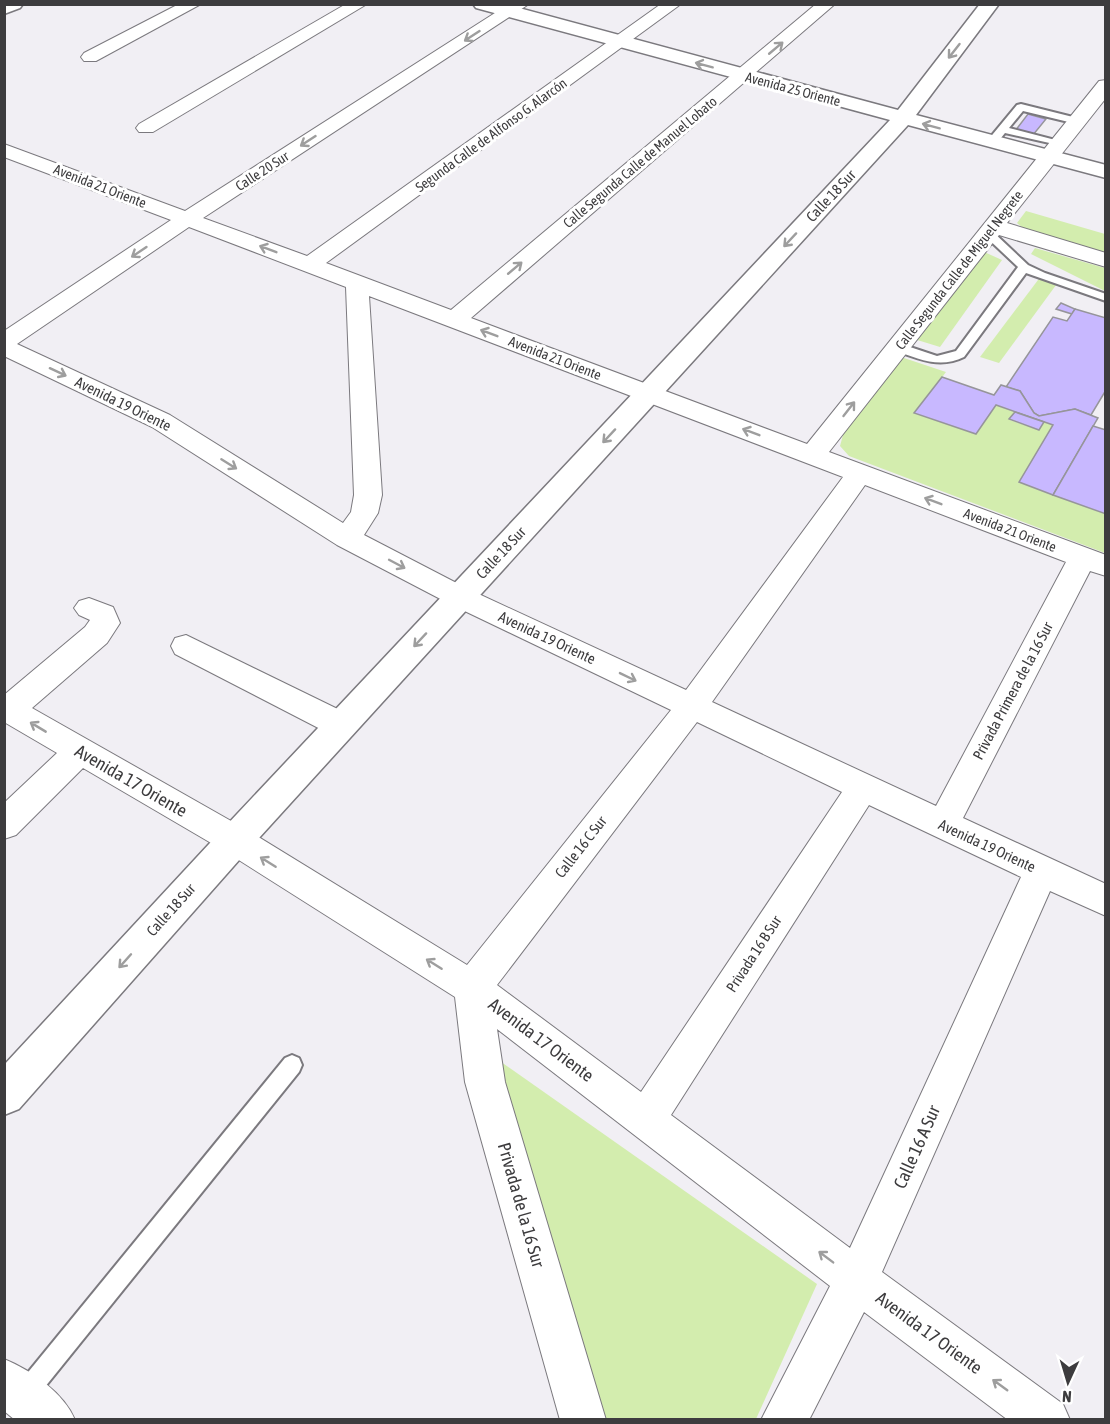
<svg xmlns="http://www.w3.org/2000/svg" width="1110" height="1424" font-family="'Asap Condensed',sans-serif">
<rect width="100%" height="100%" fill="#f1eff4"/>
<g fill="#d3edae">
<path d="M1026,211L1105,234V254L1030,234L1017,223Z"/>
<path d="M1035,248L1105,268V291L1031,254Z"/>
<path d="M982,251L1002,260L940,347L914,339Z"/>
<path d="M1041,276L1059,281L999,363L980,357Z"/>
<path d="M901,357L946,372L915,413L975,434L996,405L1015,412L1010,420L1039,430L1044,422L1053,425L1019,482L1105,514V553L849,456L840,446L846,424Z"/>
<path d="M487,1052L817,1284L756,1419H604Z"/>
</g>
<g fill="#c8b8ff" stroke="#96959a" stroke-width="1.5">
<path d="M1028,114L1046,119L1033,135L1015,131Z"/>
<path d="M1061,303L1075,309L1072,314L1056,309Z"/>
<path d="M1075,309L1106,318V390L1091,415L1075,409L1039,416L1034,413L1020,391L1006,387L1053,317L1067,321Z"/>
<path d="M942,377L994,395L1001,385L1020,391L1034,413L1039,416L1075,409L1098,418L1053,495L1019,482L1053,425L996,405L976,434L914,413Z"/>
<path d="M1015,412L1044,422L1039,430L1009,419Z"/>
<path d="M1093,426L1106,430V514L1053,495Z"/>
</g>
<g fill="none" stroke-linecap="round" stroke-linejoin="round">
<defs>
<g id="lane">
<path d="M1021,104L1081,119L1082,121L1077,124L1023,111L1009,128L1063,142V146L1005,133L996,144H988V140L1017,105Z"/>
<path d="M988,230L992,231L1028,265L1045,273L1106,294V301L1026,273L964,357C940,369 918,359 894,350L892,347L898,343L937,356L956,351L1018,267L984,235L982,233Z"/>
<path d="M292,1055L299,1058L302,1065L299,1072L32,1403L24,1407L16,1403L12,1395L16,1387L285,1058Z"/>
</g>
<g id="street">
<path d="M179,4H201L96,61H84L81,57L84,53Z"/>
<path d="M346,4H367L153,132H139L136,128L139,124Z"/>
<path d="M509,4H529L203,218L307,256L661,4H681L326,263L451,310L816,4H835L471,318L807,444L1099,81L1106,80V98L1007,223L1106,253V267L999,235L829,452L1106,555V576L1090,571L963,818L1106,884V916L1050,891L882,1272L1063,1404L1070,1420H1008L864,1312L809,1420H761L830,1286L497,1029L505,1082L606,1420H560L465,1082L455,997L223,850L83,768L16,835L4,839V803L57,753L4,722V695L85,627L90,620L79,615L74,608L79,601L89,598L113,607L120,623L107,643L32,708L247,830L467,965L671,710L450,604L337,545L152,427L4,356V331L171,220L4,157V144L185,211ZM189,227L346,287L354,495L351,512L343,523L170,415L17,344ZM369,296L843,477L686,690L470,590L364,535L378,513L382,495ZM865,485L1066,562L936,806L712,702ZM697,722L842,792L641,1092L497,985ZM869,805L1021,877L850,1248L671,1115Z"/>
<path d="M186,635L352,716L357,725L352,734L341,737L330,734L175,654L171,646L175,638Z"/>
<path d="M4,1359C31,1370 64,1393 75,1420H15L4,1411Z"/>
</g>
<g id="secondary">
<path d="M4,4H23L20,8L4,14Z"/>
<path d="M473,4H504L898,110L980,4H999L916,115L1106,165V178L908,125L248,850L19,1109L4,1115V1065L222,830L890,120L476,8Z"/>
</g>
</defs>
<use href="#lane" stroke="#7b797e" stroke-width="4"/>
<use href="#street" stroke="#7b797e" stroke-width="2"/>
<use href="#secondary" stroke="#7b797e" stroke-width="3"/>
<use href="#lane" fill="#fff" fill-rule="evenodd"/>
<use href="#street" fill="#fff" fill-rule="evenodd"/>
<use href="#secondary" fill="#fff" fill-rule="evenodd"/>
</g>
<defs><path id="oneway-shaft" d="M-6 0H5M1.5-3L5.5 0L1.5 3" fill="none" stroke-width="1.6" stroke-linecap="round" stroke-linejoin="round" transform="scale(1.5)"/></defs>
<g stroke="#9e9e9e">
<use href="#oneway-shaft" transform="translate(472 36) rotate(147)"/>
<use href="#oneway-shaft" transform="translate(776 48) rotate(-40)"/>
<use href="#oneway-shaft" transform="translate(954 51) rotate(128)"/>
<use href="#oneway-shaft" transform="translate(704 65) rotate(-165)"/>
<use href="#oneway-shaft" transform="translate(931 126) rotate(-165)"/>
<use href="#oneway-shaft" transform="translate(308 141) rotate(147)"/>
<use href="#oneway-shaft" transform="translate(790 240) rotate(133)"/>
<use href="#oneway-shaft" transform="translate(268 249) rotate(-159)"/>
<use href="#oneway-shaft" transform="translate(139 252) rotate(146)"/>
<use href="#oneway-shaft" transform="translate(515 268) rotate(-40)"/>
<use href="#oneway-shaft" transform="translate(489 333) rotate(-159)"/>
<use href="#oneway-shaft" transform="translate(58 372) rotate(25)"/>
<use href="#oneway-shaft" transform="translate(849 409) rotate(-52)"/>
<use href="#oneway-shaft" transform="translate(751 432) rotate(-159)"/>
<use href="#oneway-shaft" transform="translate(609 436) rotate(133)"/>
<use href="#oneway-shaft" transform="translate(229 464) rotate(32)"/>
<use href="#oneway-shaft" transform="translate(933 501) rotate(-159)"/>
<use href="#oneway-shaft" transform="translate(397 564) rotate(28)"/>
<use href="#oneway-shaft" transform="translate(420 640) rotate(133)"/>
<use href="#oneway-shaft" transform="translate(628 677) rotate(26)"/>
<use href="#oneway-shaft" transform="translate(38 727) rotate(-149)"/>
<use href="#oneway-shaft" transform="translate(268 862) rotate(-148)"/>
<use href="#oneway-shaft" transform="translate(125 961) rotate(132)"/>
<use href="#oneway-shaft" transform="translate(434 964) rotate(-148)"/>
<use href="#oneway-shaft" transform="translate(826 1257) rotate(-143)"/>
<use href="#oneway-shaft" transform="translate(1000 1385) rotate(-144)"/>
</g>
<g text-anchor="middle" stroke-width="6" stroke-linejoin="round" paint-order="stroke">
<g font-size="14" fill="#3d3c3e" stroke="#fff">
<text transform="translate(793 89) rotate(15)" y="5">Avenida 25 Oriente</text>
<text transform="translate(491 135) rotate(-36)" y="5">Segunda Calle de Alfonso G. Alarcón</text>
<text transform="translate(640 162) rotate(-40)" y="5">Calle Segunda Calle de Manuel Lobato</text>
<text transform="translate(262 171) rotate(-33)" y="5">Calle 20 Sur</text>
<text transform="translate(100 186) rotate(21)" y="5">Avenida 21 Oriente</text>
<text transform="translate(959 270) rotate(-52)" y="5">Calle Segunda Calle de Miguel Negrete</text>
<text transform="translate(555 358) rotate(21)" y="5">Avenida 21 Oriente</text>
<text transform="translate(1010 530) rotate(21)" y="5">Avenida 21 Oriente</text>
</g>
<g font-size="15" fill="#3d3c3e" stroke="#fff">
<text transform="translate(831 196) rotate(-47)" y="5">Calle 18 Sur</text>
<text transform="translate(123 404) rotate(26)" y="5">Avenida 19 Oriente</text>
<text transform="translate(501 553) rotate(-47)" y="5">Calle 18 Sur</text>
<text transform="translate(547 638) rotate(25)" y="5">Avenida 19 Oriente</text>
<text transform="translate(1013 691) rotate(-62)" y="5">Privada Primera de la 16 Sur</text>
<text transform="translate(987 846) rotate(25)" y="5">Avenida 19 Oriente</text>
<text transform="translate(581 847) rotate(-52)" y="5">Calle 16 C Sur</text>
<text transform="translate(171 910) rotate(-48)" y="5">Calle 18 Sur</text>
<text transform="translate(754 954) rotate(-57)" y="5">Privada 16 B Sur</text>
</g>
<g font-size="18" fill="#3d3c3e" stroke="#fff">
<text transform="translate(131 781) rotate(30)" y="6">Avenida 17 Oriente</text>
<text transform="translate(541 1040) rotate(37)" y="6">Avenida 17 Oriente</text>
<text transform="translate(917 1147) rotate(-66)" y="6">Calle 16 A Sur</text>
<text transform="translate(521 1205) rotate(74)" y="6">Privada de la 16 Sur</text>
<text transform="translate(929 1333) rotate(36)" y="6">Avenida 17 Oriente</text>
</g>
</g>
<rect width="1110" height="1424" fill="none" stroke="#3d3c3e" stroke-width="12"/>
<g transform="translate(1068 1382) rotate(184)" stroke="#ffffff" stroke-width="4.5" paint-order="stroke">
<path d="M0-4.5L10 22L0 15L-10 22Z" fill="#3d3c3e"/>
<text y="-9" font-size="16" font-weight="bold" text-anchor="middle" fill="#3d3c3e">N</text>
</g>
</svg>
